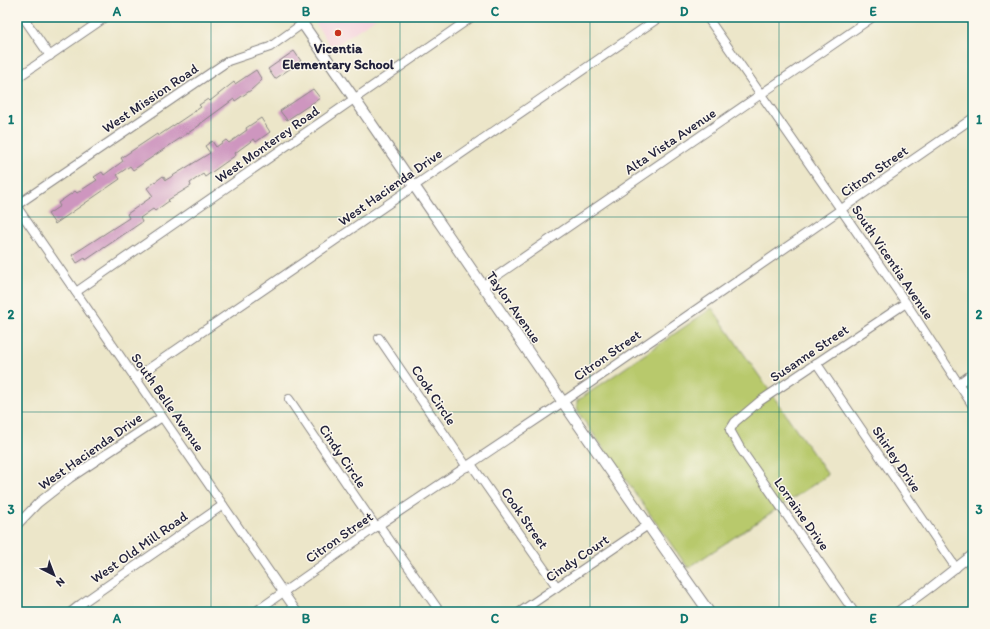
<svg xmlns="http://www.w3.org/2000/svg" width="990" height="629" font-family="Itim,sans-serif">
<rect width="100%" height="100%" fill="#fbf7ec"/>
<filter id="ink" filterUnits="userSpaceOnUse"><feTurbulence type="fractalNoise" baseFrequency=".025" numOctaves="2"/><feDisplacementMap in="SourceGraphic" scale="8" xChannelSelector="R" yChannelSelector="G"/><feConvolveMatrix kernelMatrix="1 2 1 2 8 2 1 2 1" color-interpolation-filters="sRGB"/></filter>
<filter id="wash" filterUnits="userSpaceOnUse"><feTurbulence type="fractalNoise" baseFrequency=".012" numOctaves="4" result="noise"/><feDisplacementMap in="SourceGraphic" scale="16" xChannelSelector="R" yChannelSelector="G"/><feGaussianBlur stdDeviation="0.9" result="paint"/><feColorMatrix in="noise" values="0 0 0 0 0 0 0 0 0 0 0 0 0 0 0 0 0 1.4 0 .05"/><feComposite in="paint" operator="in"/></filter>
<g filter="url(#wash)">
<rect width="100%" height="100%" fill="#ece6c9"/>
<path fill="#f5cfdb" d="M311,17H377L332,48Z"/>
<path fill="#b8c96c" stroke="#6d7654" d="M712,308L828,475L688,568L580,415L577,407V401Z"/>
<g id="blocks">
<g fill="#ce96bf">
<path d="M294,51L301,61L275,79L268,69Z"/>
<path d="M256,70L262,80L251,90L235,101L234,99L200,124V125L133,170L130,166L117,175L120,179L55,224L48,214L60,206L58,203L75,191L77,193L97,180L94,177L102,172L104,175L123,161L121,158L157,134L158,136L201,107L199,105L208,99L210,101L234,82L235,84Z"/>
<path d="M313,89L320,98L287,120L280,111Z"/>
<path d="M261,118L270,132L256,142L254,139L235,153L236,155L205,177L203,174L190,183L191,186L168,200L169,201L155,211L153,209L140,218L142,222L86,260L85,258L77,263L72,255L129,218L127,214L153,196L147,188L163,176L166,180L210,153L205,146L212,141L216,147L226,140L229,143L247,130L246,128Z"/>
</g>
</g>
</g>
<g filter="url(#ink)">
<use href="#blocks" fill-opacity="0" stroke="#878482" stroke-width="1"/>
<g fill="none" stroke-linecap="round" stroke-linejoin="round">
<defs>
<g id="minor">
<path d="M23,17L50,56"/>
<path d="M707,17L906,303L973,406"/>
<path d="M17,78L106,17"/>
<path d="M17,205L228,61L270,47L302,24"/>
<path d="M17,207L297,612"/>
<path d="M482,286L873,17"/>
<path d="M76,292L472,17"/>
<path d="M379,338L467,467"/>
<path d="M817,364L956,568"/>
<path d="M135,378L660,17"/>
<path d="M958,384L973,373"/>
<path d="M289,399L376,527"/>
<path d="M471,464L557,587"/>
<path d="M17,525L38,503L70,478L162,417"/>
<path d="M379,525L440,612"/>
<path d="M71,612L81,604L223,505"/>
<path d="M255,612L379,525L554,408L973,118"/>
<path d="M520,612L648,525"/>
<path d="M854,612L740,448L730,430L735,422L760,401L906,303"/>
<path d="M897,612L931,587L973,554"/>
</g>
<path id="tertiary" d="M298,17C435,215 570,415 709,612"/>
</defs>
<use href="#minor" stroke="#878482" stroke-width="10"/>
<use href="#tertiary" stroke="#878482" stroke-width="12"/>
<use href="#minor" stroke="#fff" stroke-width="8"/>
<use href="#tertiary" stroke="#fff" stroke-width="10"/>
</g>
</g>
<path fill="none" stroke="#0f766e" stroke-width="1" stroke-opacity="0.55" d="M211,17V612M400,17V612M590,17V612M779,17V612M17,217H973M17,412H973"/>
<circle fill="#c8321e" stroke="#fbf7ec" stroke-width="1.5" cx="338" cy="33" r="4"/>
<g text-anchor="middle" stroke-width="3" stroke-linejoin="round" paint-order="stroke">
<g font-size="14" font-weight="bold" fill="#22223b" stroke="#fbf7ec">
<text x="338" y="53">Vicentia<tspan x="338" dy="16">Elementary School</tspan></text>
</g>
<g font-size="14" fill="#22223b" stroke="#fbf7ec">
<text transform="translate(150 98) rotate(-34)" y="5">West Mission Road</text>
<text transform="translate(670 141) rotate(-34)" y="5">Alta Vista Avenue</text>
<text transform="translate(267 144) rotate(-35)" y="5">West Monterey Road</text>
<text transform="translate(874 171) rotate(-35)" y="5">Citron Street</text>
<text transform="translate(390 187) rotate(-35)" y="5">West Hacienda Drive</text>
<text transform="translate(893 262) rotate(56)" y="5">South Vicentia Avenue</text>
<text transform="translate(514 307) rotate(55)" y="5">Taylor Avenue</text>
<text transform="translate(809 353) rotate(-34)" y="5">Susanne Street</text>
<text transform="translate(607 355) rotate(-35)" y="5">Citron Street</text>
<text transform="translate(434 395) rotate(56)" y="5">Cook Circle</text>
<text transform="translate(168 402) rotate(55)" y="5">South Belle Avenue</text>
<text transform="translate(90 451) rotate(-35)" y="5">West Hacienda Drive</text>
<text transform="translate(343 456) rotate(56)" y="5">Cindy Circle</text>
<text transform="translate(897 459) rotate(56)" y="5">Shirley Drive</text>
<text transform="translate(802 514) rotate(55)" y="5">Lorraine Drive</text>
<text transform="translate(525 518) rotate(55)" y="5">Cook Street</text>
<text transform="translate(339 537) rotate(-35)" y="5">Citron Street</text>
<text transform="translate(139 547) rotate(-35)" y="5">West Old Mill Road</text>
<text transform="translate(577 558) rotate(-34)" y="5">Cindy Court</text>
</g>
</g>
<rect width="990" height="629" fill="none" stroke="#fbf7ec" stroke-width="44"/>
<g transform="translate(54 575) rotate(138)" stroke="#fbf7ec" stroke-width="3" paint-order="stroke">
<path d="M0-3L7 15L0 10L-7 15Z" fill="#22223b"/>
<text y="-6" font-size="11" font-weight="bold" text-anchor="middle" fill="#22223b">N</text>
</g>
<rect x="22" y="22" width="946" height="585" fill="none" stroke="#0f766e" stroke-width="1.5"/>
<g font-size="13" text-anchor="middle" font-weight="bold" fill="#0f766e">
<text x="117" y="16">A</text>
<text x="306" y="16">B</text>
<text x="495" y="16">C</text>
<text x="684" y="16">D</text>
<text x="873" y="16">E</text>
<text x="11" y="124">1</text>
<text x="979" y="124">1</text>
<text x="11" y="319">2</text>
<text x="979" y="319">2</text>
<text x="11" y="514">3</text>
<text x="979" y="514">3</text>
<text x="117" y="623">A</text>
<text x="306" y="623">B</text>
<text x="495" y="623">C</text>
<text x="684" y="623">D</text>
<text x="873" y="623">E</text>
</g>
</svg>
